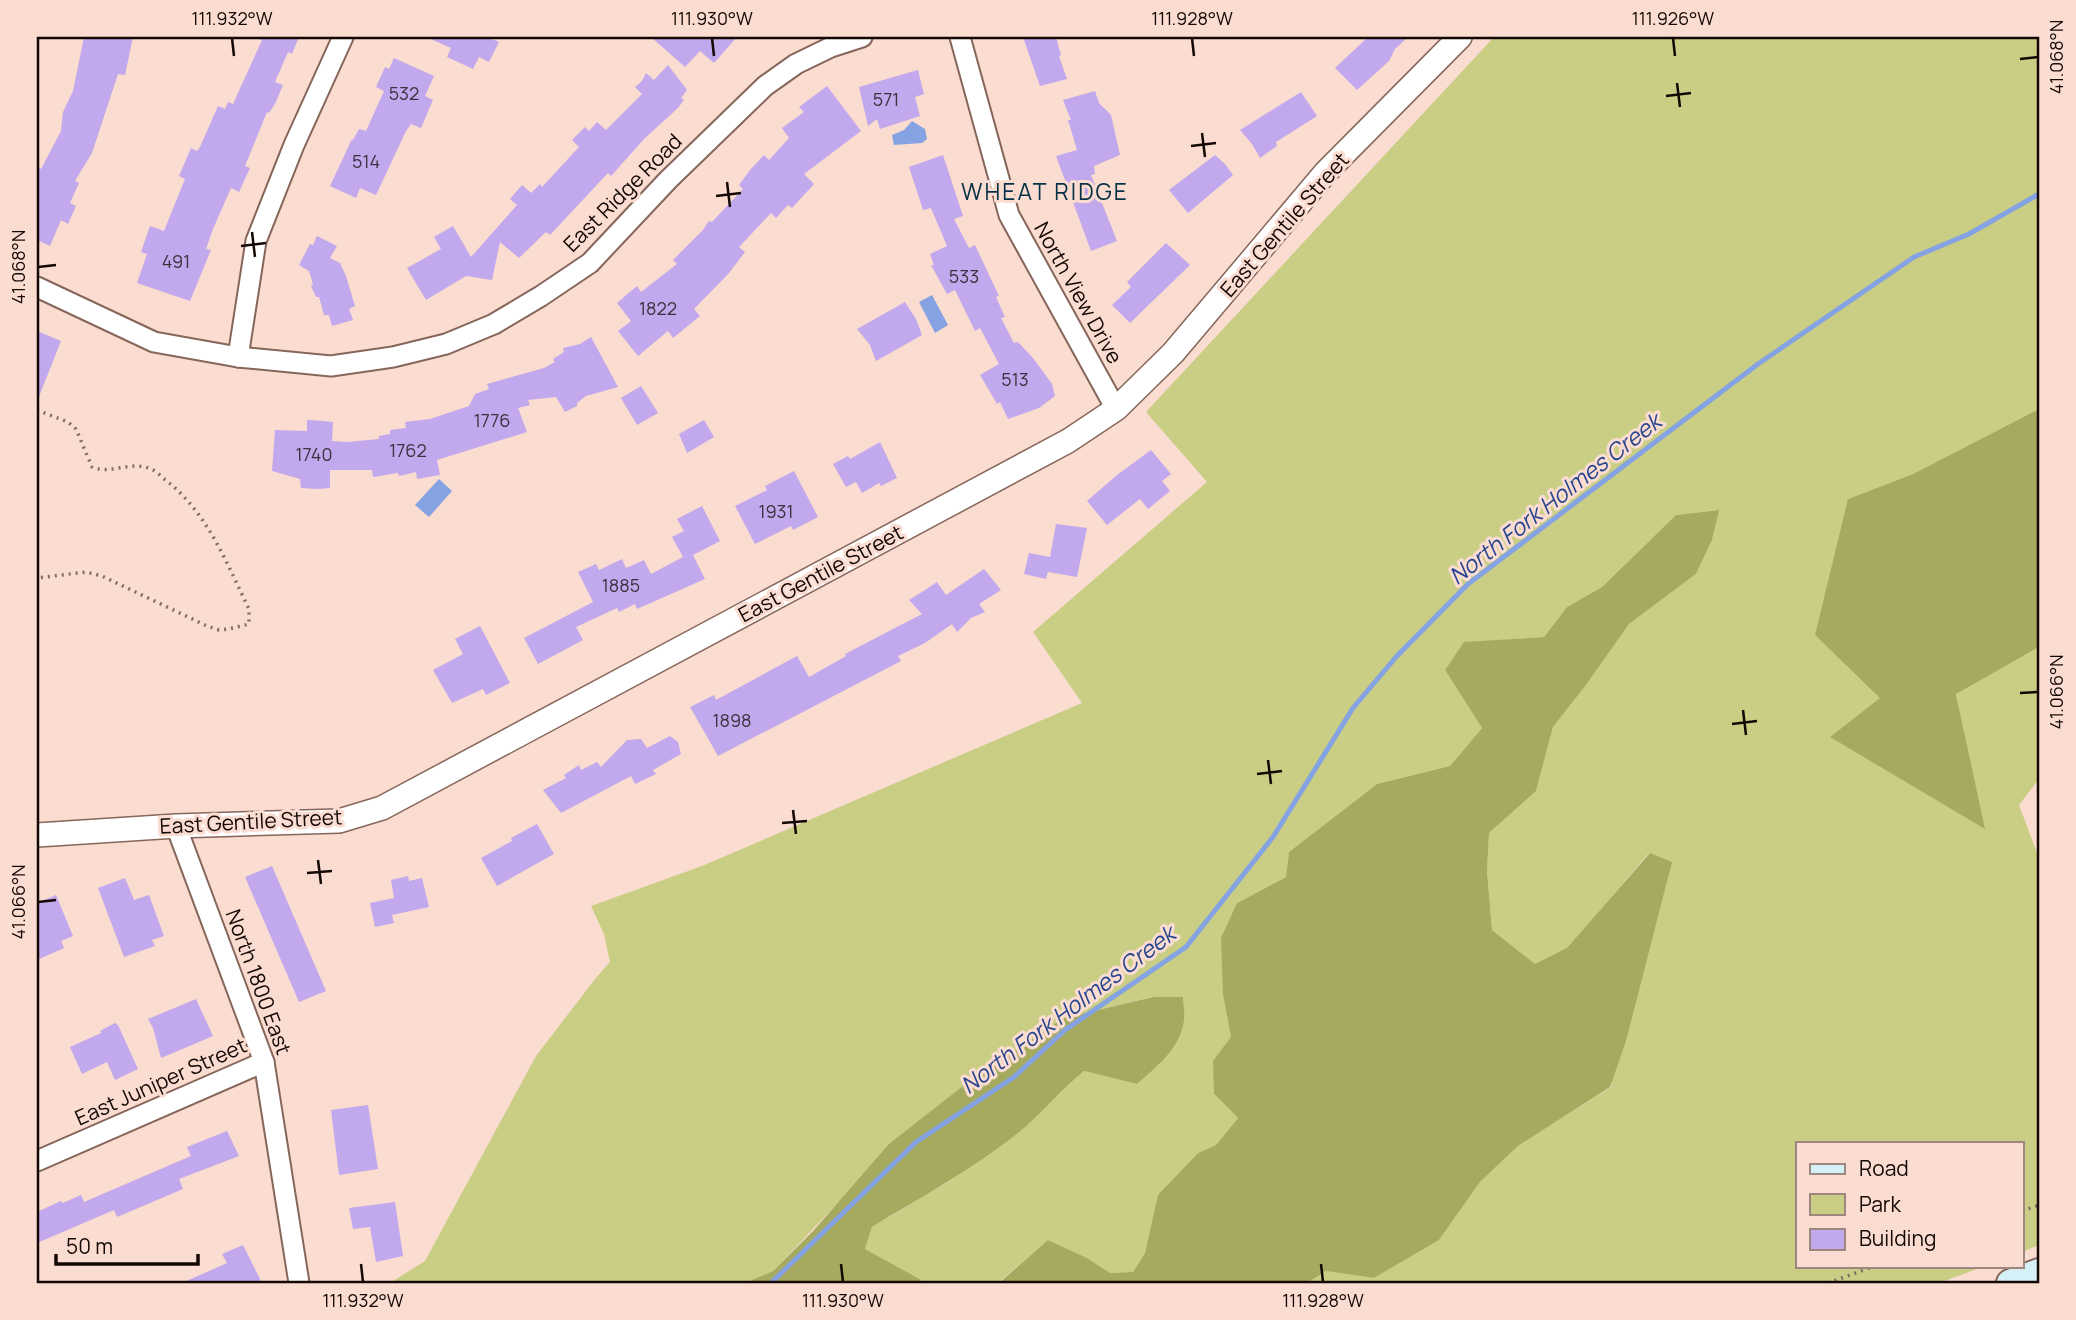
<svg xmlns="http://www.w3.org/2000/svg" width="2076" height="1320" font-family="Manrope,sans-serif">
<rect width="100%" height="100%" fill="#fadcd1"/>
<path fill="#c9ce84" d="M1494,37H2039V409L1913,474L1848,499L1881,699L1831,737L1984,828L1956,693L2039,647V779L2019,805L2039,858V1245L2022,1252V1143H1798V1266H1985L1939,1283H1307L1326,1271L1374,1278L1439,1240L1480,1182L1518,1146L1611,1087L1649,853L1567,949L1535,965L1492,930L1487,871L1489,833L1536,791L1553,727L1586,685L1629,624L1696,574L1712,540L1718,510L1676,515L1602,587L1567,607L1544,637L1464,643L1445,670L1482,728L1450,766L1377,784L1289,852L1286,877L1237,903L1223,995L1231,1037L1214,1094L1238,1118L1216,1145L1198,1153L1159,1195L1145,1253L1133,1272L1110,1273L1087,1258L1048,1240L998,1283H924L918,1278L865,1249L872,1227C921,1198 972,1170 1017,1134C1041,1115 1060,1090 1084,1071L1137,1084L1160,1064L1182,997H1152L1064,1018L849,1191L773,1271L745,1283H390L425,1261L536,1056L595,979L610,962L604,934L591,906L702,866L1082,703L1033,632L1207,482L1146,412Z"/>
<g fill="#a6aa5f">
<path d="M2039,409V647L1956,694L1985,829L1830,737L1880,698L1815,635L1848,499L1913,474Z"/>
<path d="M1719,510L1712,540L1696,574L1629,624L1586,685L1553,727L1536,791L1489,833L1487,871L1492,930L1535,964L1567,948L1650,853L1672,862L1626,1041L1610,1087L1518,1146L1480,1182L1439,1240L1374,1278L1326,1271L1307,1283H999L1048,1240L1087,1258L1110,1273L1133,1272L1145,1253L1158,1195L1198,1153L1216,1145L1238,1118L1214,1094L1213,1061L1231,1037L1223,995L1221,938L1237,903L1286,877L1289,852L1377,784L1450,766L1482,728L1445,670L1464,642L1544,637L1567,607L1602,587L1676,515Z"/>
<path d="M1153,997H1183C1183,1004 1185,1013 1184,1020C1181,1047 1157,1067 1137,1084L1084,1071C1060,1090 1041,1115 1017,1134C972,1170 921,1197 872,1227L865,1249L918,1278L924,1283H745L773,1271L814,1230L889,1144L977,1075L1064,1018Z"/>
</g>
<g fill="#85a3e2">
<path d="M912,121L925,129L927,139L922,143L894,145L892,135L904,130Z"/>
<path d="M932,295L948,325L935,333L919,302Z"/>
<path d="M439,479L452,491L429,517L415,505Z"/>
</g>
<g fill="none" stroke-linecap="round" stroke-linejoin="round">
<path stroke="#85a3e2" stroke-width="5" d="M771,1283L916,1142L1014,1077L1065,1030L1186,947L1273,837L1353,708L1396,657L1468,584L1758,364L1914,257L1969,234L2039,194"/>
</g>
<g fill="#c2a8ec">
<path d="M84,37H133L125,75L118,74L92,153L75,181L79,183L70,203L76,206L68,224L61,220L50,246L37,240V166L41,169L61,131L63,112L73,91Z"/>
<path d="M253,37H299L292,54L288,52L275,82L283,85L275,104L269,113L267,112L245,166L250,168L239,192L231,188L213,229L206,249L211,250L190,301L137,283L147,254L141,252L150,226L164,231L185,179L179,176L191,148L197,151L200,147L218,106L225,109L228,102L233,104L262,40Z"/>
<path d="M426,37H487L499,42L489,62L479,57L473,69L447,57L451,48Z"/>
<path d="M651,37H737L714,63L700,51L685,67Z"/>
<path d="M1023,37H1056L1061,55L1059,56L1067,79L1040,86Z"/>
<path d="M1368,37H1408L1395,49L1389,61L1357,90L1335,68Z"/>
<path d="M394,58L434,76L425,96L433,100L421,128L411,124L406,131L376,195L360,188L356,198L330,186L352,139L353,140L359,129L366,131L384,91L376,87L385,67L389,69Z"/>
<path d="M668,65L687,90L681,98L684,100L678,108L645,138L611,176L608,173L550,235L546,232L519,258L500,242L492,280L466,276L426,300L407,268L441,249L434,237L453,226L471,257L517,205L510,199L522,185L531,193L540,184L542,187L579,147L572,140L585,127L589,131L597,122L606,130L642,94L635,87L642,81L646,73L654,80Z"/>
<path d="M918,70L924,94L915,97L920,116L880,129L877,119L868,126L859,87Z"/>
<path d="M827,86L861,131L804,174L814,184L792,208L788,205L776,218L771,213L739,247L745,252L729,273L694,309L700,316L673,338L668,331L638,356L618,331L631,321L617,303L637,286L641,292L677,264L673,260L703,230L709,221L712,222L743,189L739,185L750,170L764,155L769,160L789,138L782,128L804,112L799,107Z"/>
<path d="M1095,91L1099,103L1111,115L1120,155L1094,166L1095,174L1091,175L1117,241L1091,251L1056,156L1077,150L1068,120H1071L1063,100Z"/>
<path d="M1301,92L1317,116L1276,142L1277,146L1260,158L1252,144L1240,130Z"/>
<path d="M943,155L963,216L954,219L969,248L975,245L999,296L996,297L1005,317L1001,318L1014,343L1018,342L1033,358L1052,384L1055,396L1039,408L1008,419L1000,402L997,404L980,375L999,364L980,328L975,331L955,290L947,294L931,265H934L930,254L947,246L931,208L923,210L909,167Z"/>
<path d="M1215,155L1225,164L1233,175L1188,213L1169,190Z"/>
<path d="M317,236L337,246L330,258L340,263L346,276L355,306L349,309L353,320L332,326L329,315H324L319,297H316L311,286L313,284L309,271L299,265L310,244L313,245Z"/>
<path d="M1166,243L1190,265L1130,323L1112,305L1131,287L1127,282Z"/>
<path d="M905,302L916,319L922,335L876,361L870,345L857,329Z"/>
<path d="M37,331L61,341L38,399H37Z"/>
<path d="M591,337L618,387L586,396L577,403V406L565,412L556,397L528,400L530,405L518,408L527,432L437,460L440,475L417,479L416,472L399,476L398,473L373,477L372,470H330V488L318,489L301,488L300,479L272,471L275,430L307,431V420L324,421L333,422L332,441L347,442L379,439V436L390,434V430L406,428L405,422L430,419L469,406L475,394L489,389L487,384L544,368L555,362L553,359L564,352L563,348L580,344Z"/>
<path d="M641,386L658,413L637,425L621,398Z"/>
<path d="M704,420L714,437L687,453L679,434Z"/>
<path d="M880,442L897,478L881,486L879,483L862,493L856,482L846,487L833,464L848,456L850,459Z"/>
<path d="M1151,450L1171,474L1162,481L1170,491L1148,509L1140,499L1107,525L1087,501L1117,475Z"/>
<path d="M794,471L818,517L793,530L791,526L755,544L735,506L767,490L765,486Z"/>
<path d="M702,506L720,541L693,555L705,579L637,609L635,604L619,612L617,608L576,627L583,640L538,664L524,638L593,602L578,572L596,564L599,570L622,559L626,568L644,560L651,574L683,557L672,537L684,531L677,519Z"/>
<path d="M1056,524L1087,528L1077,577L1048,572L1046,579L1024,574L1029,553L1050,557Z"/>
<path d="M984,569L1001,590L979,604L985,612L971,618L957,632L952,624L925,643L898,656L901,661L718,756L690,707L714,695L716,700L797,656L809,677L846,656L845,654L922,614L909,600L925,590L937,582L946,595Z"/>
<path d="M480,626L510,683L486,695L483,689L452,703L433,670L463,654L455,639Z"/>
<path d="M670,736L678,742L681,754L653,770L656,774L635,784L631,776L561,813L543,790L566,778L564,775L579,765L581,770L597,762L601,767L627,740L641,739L647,748Z"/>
<path d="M537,824L554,854L497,886L481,858L512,841L511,838Z"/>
<path d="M272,866L326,991L299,1002L245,877Z"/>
<path d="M408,876L409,881L422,878L429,907L392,915L394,923L375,927L370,903L394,898L391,880Z"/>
<path d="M125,878L134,900L149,895L164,936L152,940L155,946L124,957L98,888Z"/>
<path d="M56,895L73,936L61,941L64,948L37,960V903Z"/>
<path d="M196,999L213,1036L161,1058L153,1028L148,1019Z"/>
<path d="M115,1023L118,1025L138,1069L115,1080L107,1062L82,1074L70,1047L101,1033L100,1031Z"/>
<path d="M368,1105L378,1169L339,1175L331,1110Z"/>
<path d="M227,1131L239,1156L179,1179L183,1189L117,1217L114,1210L37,1243V1212L61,1201L63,1203L81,1195L84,1202L191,1156L187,1147Z"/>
<path d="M395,1202L403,1256L376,1262L370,1227L353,1229L349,1208Z"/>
<path d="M243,1245L262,1283H182L227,1263L222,1254Z"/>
</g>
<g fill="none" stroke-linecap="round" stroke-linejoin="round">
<defs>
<g id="minor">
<path d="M960,37L1009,215L1116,409"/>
<path d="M37,287L154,342L238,357L331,366L393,357L446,344L494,324L541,296L590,263L668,180L765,86L796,64L831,47L862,37"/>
<path d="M238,357L256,241L294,145L343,37"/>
<path d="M176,826L264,1062L299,1283"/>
<path d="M37,1161L264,1062"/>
</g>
<path id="tertiary" d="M37,835L176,826L339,821L382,808L1068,441L1116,409L1173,353L1326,172L1460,37"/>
<path id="secondary" d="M2010,1283L2039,1272"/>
</defs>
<use href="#minor" stroke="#86665a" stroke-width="23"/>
<use href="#tertiary" stroke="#86665a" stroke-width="26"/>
<use href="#secondary" stroke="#86665a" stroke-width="30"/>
<g stroke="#806b65" stroke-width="3.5" stroke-dasharray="2 5" stroke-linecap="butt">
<path d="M37,410L68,422L76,429L92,467C112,475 130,460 151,469C157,471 162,478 168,482C208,514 227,564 249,609V624L229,629L219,630L207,626L102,576L86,572L37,578"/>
<path d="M2022,1211L2039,1205"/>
<path d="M1828,1283L1875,1266"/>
</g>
<use href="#minor" stroke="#fff" stroke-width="19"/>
<use href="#tertiary" stroke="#fff" stroke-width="23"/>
<use href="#secondary" stroke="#d6f0f8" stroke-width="26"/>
</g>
<path fill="none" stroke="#140805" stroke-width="2.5" d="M232,38L234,56M712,38L714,56M1192,38L1194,56M1673,38L1675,56M2020,59L2038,57M1677,83L1680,107M1666,96L1691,93M1202,133L1205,157M1191,146L1216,143M727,182L730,207M716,196L741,193M252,232L255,257M241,246L266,243M38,267L56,265M2020,693L2038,692M1743,710L1746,735M1732,724L1757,721M1268,760L1271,784M1257,774L1282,771M793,810L796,834M782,823L807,821M318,860L321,884M307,873L332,871M38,902L56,900M361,1264L363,1282M841,1264L843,1282M1321,1264L1323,1282"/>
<g text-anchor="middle" stroke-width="6" stroke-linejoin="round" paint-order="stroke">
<g font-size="18" fill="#40303f">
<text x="404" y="100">532</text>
<text x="886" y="106">571</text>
<text x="366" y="168">514</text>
<text x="176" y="268">491</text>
<text x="964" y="283">533</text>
<text x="658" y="315">1822</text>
<text x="1015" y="386">513</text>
<text x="492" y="427">1776</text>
<text x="408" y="457">1762</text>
<text x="314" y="461">1740</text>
<text x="776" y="518">1931</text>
<text x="621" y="592">1885</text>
<text x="732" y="727">1898</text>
</g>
<g font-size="21" fill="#140805" stroke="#fadcd1">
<text transform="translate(623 193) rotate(-45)" y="7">East Ridge Road</text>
<text transform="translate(1285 225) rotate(-49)" y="7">East Gentile Street</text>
<text transform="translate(1078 293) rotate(61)" y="7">North View Drive</text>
<text transform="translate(821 574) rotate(-28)" y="7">East Gentile Street</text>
<text transform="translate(251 822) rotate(-3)" y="7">East Gentile Street</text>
<text transform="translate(258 982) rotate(70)" y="7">North 1800 East</text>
<text transform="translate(161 1082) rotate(-24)" y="7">East Juniper Street</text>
</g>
<g font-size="23" letter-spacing="2" fill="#053147" stroke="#fadcd1">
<text x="1045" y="200">WHEAT RIDGE</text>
</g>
<g font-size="23" font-style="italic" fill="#27458f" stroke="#fadcd1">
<text transform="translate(1555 499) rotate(-38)" y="8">North Fork Holmes Creek</text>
<text transform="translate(1068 1010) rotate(-37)" y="8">North Fork Holmes Creek</text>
</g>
</g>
<rect width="2076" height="1320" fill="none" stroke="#fadcd1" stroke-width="77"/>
<rect x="1796" y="1142" width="228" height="126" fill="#fadcd1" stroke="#9e877f" stroke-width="2"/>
<rect x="1810" y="1164" width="35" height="10" fill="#d6f0f8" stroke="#9e877f" stroke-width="2"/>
<text x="1859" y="1176" font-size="21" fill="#140805">Road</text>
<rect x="1810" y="1194" width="35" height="21" fill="#c9ce84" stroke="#9e877f" stroke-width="2"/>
<text x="1859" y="1212" font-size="21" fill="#140805">Park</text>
<rect x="1810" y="1229" width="35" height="21" fill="#c2a8ec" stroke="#9e877f" stroke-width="2"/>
<text x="1859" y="1246" font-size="21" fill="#140805">Building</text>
<path d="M56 1254v10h142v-10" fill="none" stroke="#140805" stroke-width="3.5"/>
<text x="66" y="1254" font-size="21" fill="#140805" stroke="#fadcd1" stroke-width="5" paint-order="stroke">50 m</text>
<rect x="38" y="38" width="2000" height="1244" fill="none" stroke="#140805" stroke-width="2.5"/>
<g font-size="18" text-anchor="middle" fill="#140805">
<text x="232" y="25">111.932°W</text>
<text x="712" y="25">111.930°W</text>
<text x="1192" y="25">111.928°W</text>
<text x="1673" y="25">111.926°W</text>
<text transform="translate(2057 57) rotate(-90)" y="6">41.068°N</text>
<text transform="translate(19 267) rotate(-90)" y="6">41.068°N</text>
<text transform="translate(2057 692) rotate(-90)" y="6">41.066°N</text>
<text transform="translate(19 902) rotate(-90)" y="6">41.066°N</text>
<text x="363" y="1307">111.932°W</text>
<text x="843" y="1307">111.930°W</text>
<text x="1323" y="1307">111.928°W</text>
</g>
</svg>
